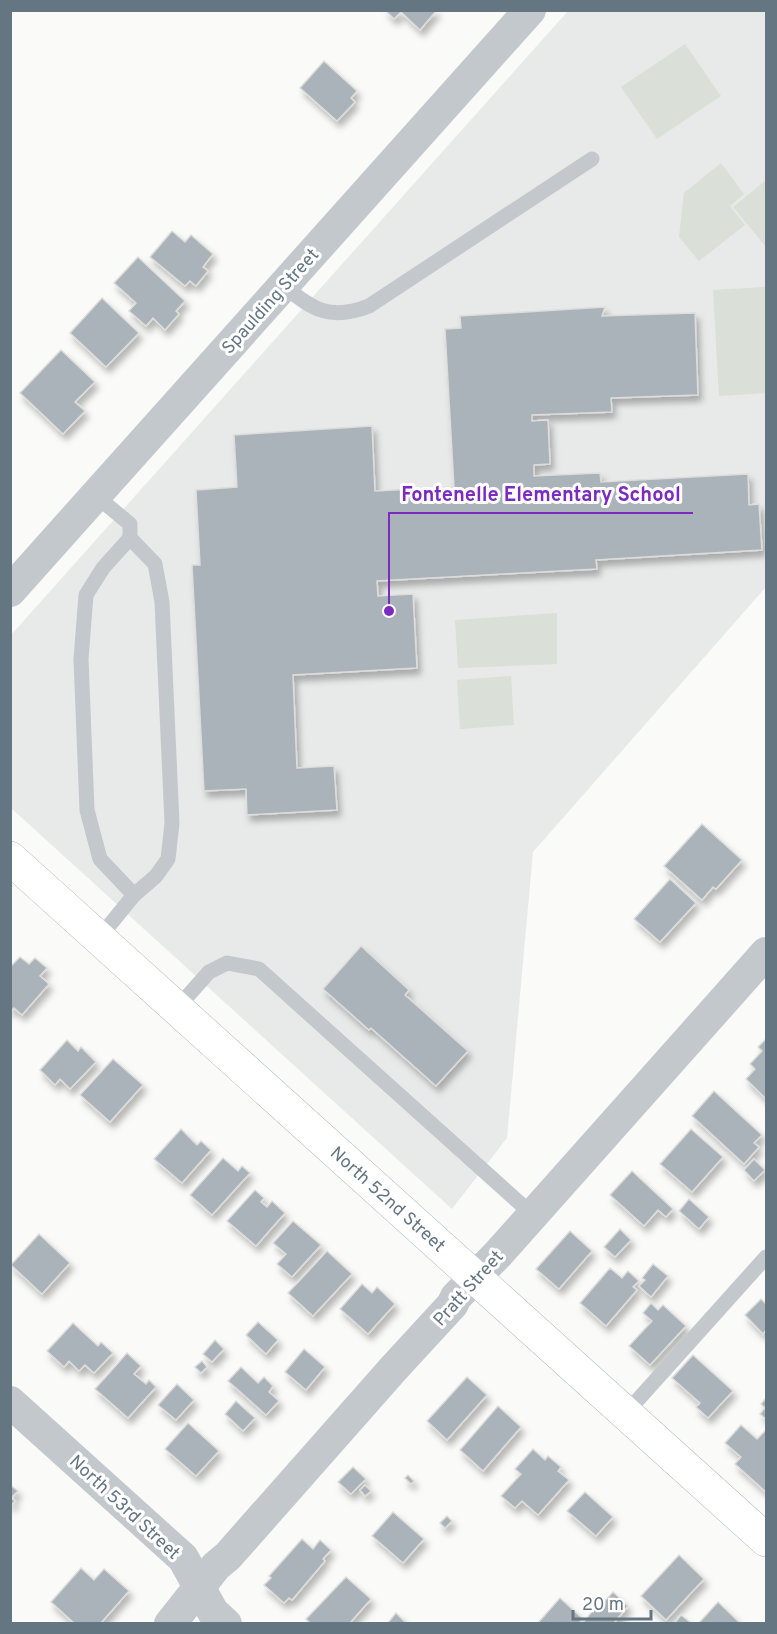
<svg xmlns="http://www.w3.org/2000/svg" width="777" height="1634" font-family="Overpass,sans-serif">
<defs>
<filter id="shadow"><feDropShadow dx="3.5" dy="6" stdDeviation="3" flood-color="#0004"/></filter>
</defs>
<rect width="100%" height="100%" fill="#fafaf8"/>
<path fill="#e8e9e9" d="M568,11H766V587L533,852L507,1138L452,1209L11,808V635Z"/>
<g fill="#dadfd7">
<path d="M685,44L721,96L657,139L621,87Z"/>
<path d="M721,163L744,194L730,206L745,225L699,261L679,237L684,193Z"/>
<path d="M766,180V247L733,207Z"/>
<path d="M766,287V393L719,396L713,290Z"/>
<path d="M557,613V664L458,668L455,620Z"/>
<path d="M511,676L514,725L460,729L457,680Z"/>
</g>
<g fill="#aab3b9" stroke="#dcdcda" stroke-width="1.5" filter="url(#shadow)">
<path d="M385,10H437L420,30L401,12L394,19Z"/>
<path d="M324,61L357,91L351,98L355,102L337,121L300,88Z"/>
<path d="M172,231L185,242L191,235L213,254L203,267L208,271L196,286L190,281L185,286L150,257Z"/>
<path d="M138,257L185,301L176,311L179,314L165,330L153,318L146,326L129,311L136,303L114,283Z"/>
<path d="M102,298L139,333L106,367L70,333Z"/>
<path d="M605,307L602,316L695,313L698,395L611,398L612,412L532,415V421L548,420L550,464L534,465V476L600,473L601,482L748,474L749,505L759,504L762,550L596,560L597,569L377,581L378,596L413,594L417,668L293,675L297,768L334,766L337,810L247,815L246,789L204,791L192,565H200L196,490L237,487L234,435L372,426L375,491L454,487L445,329L461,328L460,316Z"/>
<path d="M61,350L95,382L75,402L85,411L63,434L20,393Z"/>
<path d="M702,824L742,860L716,889L713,887L702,900L664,866Z"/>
<path d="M670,879L696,903L660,942L634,919Z"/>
<path d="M361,946L409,990L405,995L468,1051L436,1086L371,1028L369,1030L323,989Z"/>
<path d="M20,957L29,964L35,958L47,968L40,976L49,984L22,1015L14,1008L10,1011V967Z"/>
<path d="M766,1039V1099L746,1079L755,1069L750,1064L762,1051L758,1047Z"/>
<path d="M67,1040L78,1051L81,1047L96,1062L70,1089L60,1079L55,1085L40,1070Z"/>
<path d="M113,1059L143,1085L110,1122L80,1095Z"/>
<path d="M714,1091L762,1135L754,1143L759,1147L744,1164L692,1116Z"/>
<path d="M181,1129L197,1145L201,1141L211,1150L182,1183L154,1159Z"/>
<path d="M691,1129L723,1157L692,1192L660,1164Z"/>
<path d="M223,1158L238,1171L242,1166L250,1173L212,1215L190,1195Z"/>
<path d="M754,1159L765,1170L754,1181L744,1170Z"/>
<path d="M632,1171L673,1209L666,1217L658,1210L644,1226L610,1195Z"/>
<path d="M255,1190L264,1198L261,1202L267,1207L272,1201L285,1213L256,1246L227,1221Z"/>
<path d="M689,1199L709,1217L699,1229L679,1211Z"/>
<path d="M293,1221L321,1245L292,1277L277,1264L286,1254L273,1243Z"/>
<path d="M620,1229L631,1240L615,1257L604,1247Z"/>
<path d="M570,1231L592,1251L559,1289L536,1269Z"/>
<path d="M39,1234L70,1263L42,1294L11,1265Z"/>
<path d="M327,1251L352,1274L313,1316L288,1293Z"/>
<path d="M653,1264L668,1276L651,1297L639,1286L645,1280L642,1278Z"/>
<path d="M610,1268L622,1278L628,1271L639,1281L633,1287L637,1290L606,1326L580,1303Z"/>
<path d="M362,1284L372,1293L377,1287L395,1304L368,1334L340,1309Z"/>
<path d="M761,1299L766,1304V1330L763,1334L745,1315Z"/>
<path d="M651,1303L658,1310L663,1305L686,1326L650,1365L629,1346L652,1321L643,1313Z"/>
<path d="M258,1322L278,1340L266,1354L246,1335Z"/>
<path d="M73,1323L98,1346L101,1342L113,1353L94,1373L85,1365L79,1371L69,1361L64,1367L47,1351Z"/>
<path d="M215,1340L224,1349L212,1362L203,1354Z"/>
<path d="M304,1349L325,1367L306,1390L285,1372Z"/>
<path d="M127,1353L141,1366L134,1374L146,1384L149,1380L156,1387L128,1418L95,1389Z"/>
<path d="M693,1355L733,1391L708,1418L696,1407L700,1403L672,1378Z"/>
<path d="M202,1361L207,1367L201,1373L195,1367Z"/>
<path d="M241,1367L258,1383L264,1377L273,1386L269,1392L279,1401L266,1415L228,1381Z"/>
<path d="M467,1377L487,1395L447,1440L427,1421Z"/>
<path d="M177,1384L194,1400L176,1420L158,1405Z"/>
<path d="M766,1398V1419L760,1414L765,1408L761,1404Z"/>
<path d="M236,1401L255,1418L243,1431L225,1414Z"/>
<path d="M498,1406L521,1427L483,1471L460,1450Z"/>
<path d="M188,1423L219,1451L196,1476L165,1449Z"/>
<path d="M741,1425L757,1439L766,1430V1492L735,1464L741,1457L725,1443Z"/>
<path d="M533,1449L545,1460L548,1456L561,1467L558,1471L569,1480L538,1515L522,1501L515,1508L501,1496L521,1474L515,1469Z"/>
<path d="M353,1467L366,1479L351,1494L338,1482Z"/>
<path d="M408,1475L414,1481L411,1484L405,1478Z"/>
<path d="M10,1485L18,1491L11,1498L15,1501L10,1506Z"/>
<path d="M365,1485L371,1491L365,1496L360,1490Z"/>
<path d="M585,1492L613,1517L596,1536L567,1511Z"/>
<path d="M393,1512L424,1539L403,1563L372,1536Z"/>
<path d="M447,1516L452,1521L445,1528L440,1523Z"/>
<path d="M302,1539L313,1549L320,1540L331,1550L323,1559L325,1561L292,1600L289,1598L284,1603L264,1585L271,1578L269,1576Z"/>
<path d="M679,1555L704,1579L666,1620L641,1596Z"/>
<path d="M81,1568L94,1580L104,1569L129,1591L100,1624H75L51,1602Z"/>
<path d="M346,1577L371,1599L349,1624H311L306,1619Z"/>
<path d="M613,1592L628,1606L613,1624H582L594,1609L596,1611Z"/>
<path d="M560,1598L583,1619L578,1624H537Z"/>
<path d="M718,1602L741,1624H698Z"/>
<path d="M396,1613L407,1624H387Z"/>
<path d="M681,1615L691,1623L690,1624H674Z"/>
</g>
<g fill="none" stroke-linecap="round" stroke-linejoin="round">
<defs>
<path id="secondary" d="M10,858L766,1540"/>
</defs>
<use href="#secondary" stroke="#b3babf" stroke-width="34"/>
<g stroke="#c3c8cc" stroke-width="15">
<path d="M284,286C313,310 331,321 369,306L592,159"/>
<path d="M96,496L130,524V538L155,564L162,602L172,823L168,859L156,876L134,895L99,938"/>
<path d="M130,538L103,568L86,595L81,659L87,810L100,859L134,895"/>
<path d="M177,1008L209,972L227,963L259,969L533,1215"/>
<path d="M626,1413L766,1257"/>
</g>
<g stroke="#c3c8cc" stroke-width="32">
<path d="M10,591L530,10"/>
<path d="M10,1402L183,1558L213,1612L226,1624"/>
<path d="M170,1624L216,1566L228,1556L394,1368L452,1305L456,1297L498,1254L766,953"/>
</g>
<use href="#secondary" stroke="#fff" stroke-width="33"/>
</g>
<g text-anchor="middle" stroke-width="6" stroke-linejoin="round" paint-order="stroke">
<g font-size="18" fill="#657683" stroke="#fff">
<text transform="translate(270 301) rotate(-48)" y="6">Spaulding Street</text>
<text transform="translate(388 1199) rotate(42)" y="6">North 52nd Street</text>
<text transform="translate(468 1288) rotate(-48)" y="6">Pratt Street</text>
<text transform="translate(125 1507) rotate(43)" y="6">North 53rd Street</text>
</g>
</g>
<path fill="none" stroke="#7b2cbf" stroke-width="2" d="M389 611L389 513H693"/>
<circle fill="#7b2cbf" stroke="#fff" stroke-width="2" cx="389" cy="611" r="6"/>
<g font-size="20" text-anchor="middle" font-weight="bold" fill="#7b2cbf" stroke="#fff" stroke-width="6" stroke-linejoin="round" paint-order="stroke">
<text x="541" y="501">Fontenelle Elementary School</text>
</g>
<rect width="777" height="1634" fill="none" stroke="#657683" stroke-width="24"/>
<path d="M573 1610v9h78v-9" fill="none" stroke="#657683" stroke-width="3"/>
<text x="582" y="1610" font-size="18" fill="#657683" stroke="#ffffff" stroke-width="4.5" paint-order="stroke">20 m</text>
</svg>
